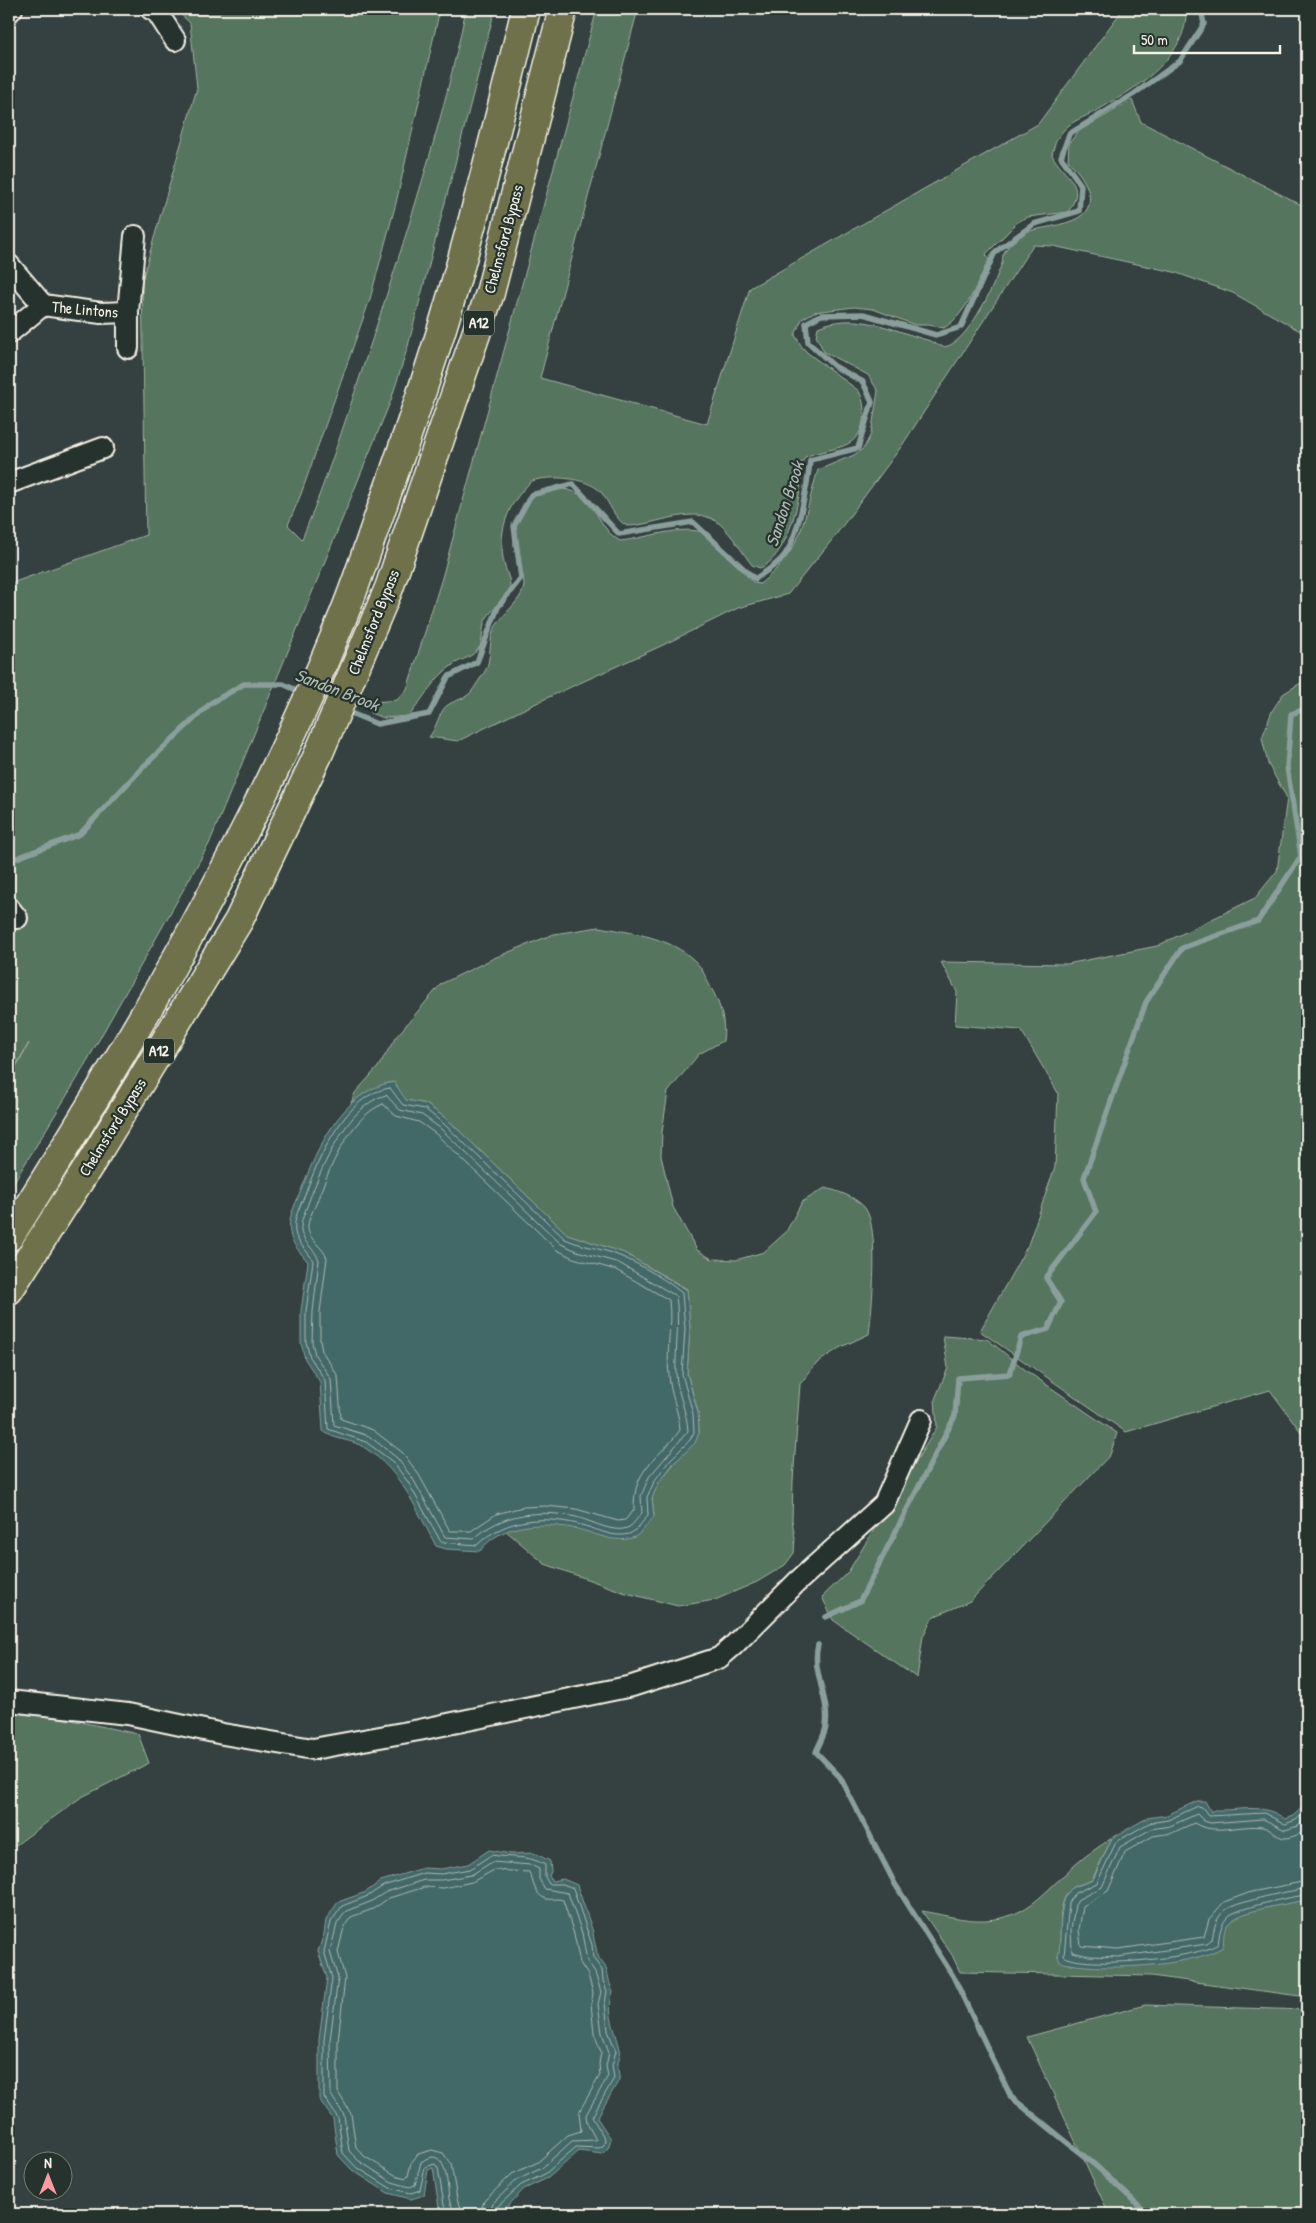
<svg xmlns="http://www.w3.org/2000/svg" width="1316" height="2223" font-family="'Patrick Hand',sans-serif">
<rect width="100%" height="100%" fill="#344140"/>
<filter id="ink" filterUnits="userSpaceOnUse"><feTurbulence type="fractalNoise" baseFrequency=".02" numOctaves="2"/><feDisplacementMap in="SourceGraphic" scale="10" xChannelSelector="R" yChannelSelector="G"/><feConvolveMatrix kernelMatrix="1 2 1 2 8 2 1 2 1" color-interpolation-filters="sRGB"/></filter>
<g filter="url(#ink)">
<g fill="#54745e" stroke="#a4b2a3">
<path d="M175,9H440L396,203L370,299L301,494L288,525L302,539C329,474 349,409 371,343C407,232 443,123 466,9H495L408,346L391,400L209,844L77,1079L9,1190V1080L29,1043L9,1077V584L146,535L142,280L197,88L190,23Z"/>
<path d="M597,9H638L540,378L707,424L750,288L1038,124L1123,9H1186C1189,58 1133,90 1096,111C1085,117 1071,121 1063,131C1056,138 1054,146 1052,155C1064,178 1088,183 1068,212L1028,217L1019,221L986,254L989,260C976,284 968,313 944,328L929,325H915L873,309L854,307L814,312L802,319L795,335L802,347L808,353L859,391C864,402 865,410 863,421C859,452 827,447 805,457C800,467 801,469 801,479C800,504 785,559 760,568L752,565C742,552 733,536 721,525C697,502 655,526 627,526C614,519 610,503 601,492C587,477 550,475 532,481C507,503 496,534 505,567C507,575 513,583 508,592C503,602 492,609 486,619C481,628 484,640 479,648C473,657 462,659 454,664C433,678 424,698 409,716L384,718L370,713L375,702L397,700L407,689L442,578Z"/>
<path d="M1132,100L1141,122L1307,208V335L1233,293L1174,272L1053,246L1033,245L901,447L832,540L788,594L738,608L661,646L549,697L458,741L429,737C436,729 437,719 443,710C449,700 464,701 471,692C473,690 481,677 484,673C493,660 487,639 496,626C503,613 522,601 524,586C525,573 515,559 514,545C512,526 529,487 553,488C600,489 591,524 620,541C646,539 694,519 715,539C729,553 739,569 754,583L760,584C805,547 802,522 818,470L854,455L864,448L871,434L878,391L868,375L824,352L816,336L818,327C856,311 892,330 930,341C935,344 942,348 948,346C969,339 994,286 1001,266C1003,263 1002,258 1003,255C1006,247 1017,237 1024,232C1040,228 1063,226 1078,218C1103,203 1082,174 1068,161L1069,143L1079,131Z"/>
<path d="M1307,679V1440L1270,1390L1126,1432L980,1331L1028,1245L1055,1167L1058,1093L1021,1030L955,1025L957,992L941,962L1067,964L1157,946L1255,898L1277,871L1287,798L1268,764L1262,738L1272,711L1283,694Z"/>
<path d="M599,927C633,933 671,937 696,962C702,968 706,978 710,986C720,1003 726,1021 723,1041L699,1054L668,1092L662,1132L661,1156L673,1207L697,1250L712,1259L736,1260L764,1252L786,1232L802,1202L825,1188C838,1191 856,1197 865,1208C880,1228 872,1308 869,1334L839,1348L817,1363L800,1384L793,1481L792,1520L795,1538L794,1553L785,1565L757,1582L715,1600L678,1606L626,1593L545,1564L505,1530L524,1525L654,1516L652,1497L659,1482L699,1433L698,1412L687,1373L690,1328L687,1289L624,1253L567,1234L447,1119L426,1104L405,1100L394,1082C376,1085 366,1092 351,1103L355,1093L378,1067L396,1037L441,984L494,958L554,934Z"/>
<path d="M943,1336L987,1339L1028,1372L1117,1433L1110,1455L970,1601L933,1617L923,1636L917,1678L833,1620L822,1597L848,1572L937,1427L935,1399L948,1368Z"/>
<path d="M9,1707L138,1734L149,1763L80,1798L9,1850Z"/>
<path d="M1112,1838L1092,1880C1087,1883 1075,1885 1071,1889C1054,1905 1064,1937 1058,1957L1060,1961L1072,1965L1225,1928L1233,1918L1255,1910L1307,1899V1997L1151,1976L960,1972L952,1955L922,1911C939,1914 957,1919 975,1920C1026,1922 1041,1894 1075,1865C1086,1855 1100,1846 1112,1838Z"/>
<path d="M1145,2005L1307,2010V2214H1109L1027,2037Z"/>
</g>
<g fill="#436867" stroke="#8a9f9b">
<path d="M394,1082L406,1100L426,1104L448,1120L567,1234L624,1253L687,1290L690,1328L687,1374L698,1413L699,1433L695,1443L673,1464L659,1482L652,1498L654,1517C648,1523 640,1536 632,1538C612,1544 592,1531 572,1528C541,1522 501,1523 480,1551L446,1549L436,1546C416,1509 402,1472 365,1448C353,1439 335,1441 323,1431L320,1382L305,1359L301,1343V1311L308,1262C301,1253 292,1245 290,1233C287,1219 295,1205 300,1193C317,1149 342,1090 394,1082Z"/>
<path d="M1197,1801H1205L1211,1812L1214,1810C1241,1811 1262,1802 1285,1819L1293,1816L1307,1803V1899C1287,1906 1237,1908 1226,1927C1223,1932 1224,1941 1223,1947C1192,1967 1096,1972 1060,1962L1058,1957C1063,1939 1056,1904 1071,1889C1075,1886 1087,1883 1093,1880L1112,1838L1147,1818L1167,1815Z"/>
<path d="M489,1850L511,1854L534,1853L550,1861L551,1872L549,1876L552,1881L563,1879L577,1885L593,1932C593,1936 597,1954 599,1958C601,1962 605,1965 606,1968C609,1975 608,1982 613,1991C606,2016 615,2027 620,2049C622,2054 618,2059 618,2064C617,2070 620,2074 619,2080L597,2118L611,2139L608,2148L602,2154L579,2151L548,2178L524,2189L505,2209L498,2213L445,2214L439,2208L433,2168L428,2170L424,2195L411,2199L388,2193L352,2170L338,2155L333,2119L319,2099V2040L327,1978L318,1951L324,1934L326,1920L338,1902L366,1892L381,1881L423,1868L441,1869L468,1864Z"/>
</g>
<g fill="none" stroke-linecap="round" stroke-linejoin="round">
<g stroke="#adbab4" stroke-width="1">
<path d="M390,1088L403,1105L425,1109L444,1124L565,1239C578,1245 592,1247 606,1251C632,1259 661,1276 682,1293L685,1329L682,1374L693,1414L694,1432L690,1440L669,1461L655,1480L647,1497L648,1515C643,1521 636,1532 629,1534C614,1538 599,1530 585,1526C547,1515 506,1517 477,1545L441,1542L408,1482L393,1462L366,1442L328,1429L325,1380L310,1357L306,1342V1311L313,1261C308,1250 297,1244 295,1232C293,1219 300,1206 305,1195C318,1159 346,1093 390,1088Z"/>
<path d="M386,1095L400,1110L422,1115L440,1128L561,1244L577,1251L619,1263L676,1296C680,1323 675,1348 676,1374C677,1393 687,1411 688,1431L649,1477L641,1496L642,1513C638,1517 633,1525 629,1527C615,1535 590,1520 576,1517C541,1509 500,1513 474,1539L445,1537L413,1479L397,1458L369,1436L334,1425L331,1379L315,1355L312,1342L313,1312L319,1260C315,1249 303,1243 301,1231C300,1221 306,1210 309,1201C322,1167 347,1105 386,1095Z"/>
<path d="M383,1104L396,1116L419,1122L436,1134L557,1250L573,1258L616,1270L669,1300C672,1326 666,1350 669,1375C670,1394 679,1411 680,1430C659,1460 633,1466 634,1510L625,1520L618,1521L576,1509L546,1506L523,1507L496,1514L471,1531H450L419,1475L403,1453L373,1430L341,1419L338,1376L322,1351L320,1341V1312L327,1258C323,1247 310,1241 308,1229C307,1221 313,1211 316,1204C328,1172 349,1117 383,1104Z"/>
<path d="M1307,1810L1296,1820L1285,1824L1264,1813L1209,1816L1202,1807L1198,1806L1168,1820L1149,1823L1116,1842L1097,1883L1075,1893L1069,1903L1064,1956C1083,1970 1199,1958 1218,1944C1220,1933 1220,1924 1229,1916C1237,1908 1294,1896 1307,1895"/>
<path d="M1307,1818L1298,1826L1285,1830L1263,1819L1210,1823L1204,1821L1197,1814L1170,1826L1151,1829L1120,1847L1102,1887L1079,1899L1075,1905L1071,1930L1072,1952L1089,1956L1118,1957L1207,1944L1212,1940C1214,1928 1216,1916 1227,1909C1238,1902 1294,1889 1307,1889"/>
<path d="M1307,1829C1302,1833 1294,1837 1286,1838C1276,1838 1271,1828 1262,1827C1238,1824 1216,1836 1194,1823L1172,1833L1153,1836L1125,1852L1108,1891L1083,1906L1079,1930L1081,1946L1118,1949L1204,1937L1209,1919L1224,1902L1251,1892L1307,1881"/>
<path d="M448,2214L444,2205L438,2168L435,2164L425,2167L420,2190L411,2193L390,2188L355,2166L343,2153L338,2118L324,2097V2040L332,1978L324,1951L331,1922L342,1906L368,1896L383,1886L424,1873L441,1874L470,1869L491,1855C509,1858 530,1855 545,1865V1877L549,1884H563L573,1888L592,1945L593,1958L602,1970L603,1981L607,1991L605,2003L608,2031L616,2051L612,2065L614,2078L592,2117L605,2139L604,2145L599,2148L576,2147L545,2174L521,2185L495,2209L494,2214"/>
<path d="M454,2214C454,2208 450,2205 449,2199C447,2184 447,2143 421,2162L415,2185L410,2187L392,2182L359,2161L349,2151L344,2115L331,2095L330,2040L338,1978L330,1952L337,1924L346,1911L370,1902L386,1892L424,1880H442L471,1875L492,1862L531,1865L539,1869V1879L545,1889L568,1893L582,1933L587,1961L595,1973L601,1992L598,2004L602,2033L609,2052L606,2066L608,2076L586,2115L587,2123L596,2140L572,2141L542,2168L517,2180L491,2205L488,2214"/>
<path d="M462,2214L457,2199L451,2164L443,2153L432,2150L418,2154L411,2163L408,2176L406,2178L395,2175L364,2156L356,2147L351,2114L338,2092V2041L345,1978L338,1952L344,1927L351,1917L373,1909L389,1898L425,1887L443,1888L472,1882L494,1870L529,1872C534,1881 533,1894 546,1899C552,1900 558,1898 563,1900L574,1934L580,1963L588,1975L593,1993L591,2004L594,2033L601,2052L599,2064L600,2075L579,2112L581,2131L568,2135L538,2162L512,2174L484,2201L480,2214"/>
</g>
<g stroke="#8a9f9b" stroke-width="5.5">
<path d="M346,711L377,724L429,714L448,677L477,662L498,607L521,578L514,526L531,495L573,484L619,534L693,522L755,579C764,572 776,566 783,557C798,540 808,483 810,460L858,448L872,402L863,382L834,366L808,342L806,323L821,315L863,314L936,335L961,327L995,252L1034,224L1079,211L1081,185L1061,157L1069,134L1134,94L1180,61L1204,24L1201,9"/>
<path d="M9,861L80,834L143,767L211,703L244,684H283L303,693"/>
<path d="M826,1617L860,1601L955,1416L958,1378L1010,1374L1021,1337L1048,1329L1061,1302L1046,1278L1096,1212L1084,1178L1146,1002L1182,948L1258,921L1301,856L1287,767L1291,714L1307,708"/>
<path d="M818,1645C811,1672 830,1698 826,1726C825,1735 819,1744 816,1752L840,1777L895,1884L953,1976L1011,2097L1095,2165L1148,2214"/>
</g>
<defs>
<g id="minor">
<path d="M151,9L157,12L175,40"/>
<path d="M9,12L12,9"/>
<path d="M9,265L43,305L9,333"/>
<path d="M43,305L101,313L128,312"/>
<path d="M128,348V312L135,236"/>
<path d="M9,483L103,448"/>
<path d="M9,908L17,918"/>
<path d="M9,1701L128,1714L223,1734L313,1749L419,1730L632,1686L719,1658L733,1646L797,1582L884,1504L921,1420"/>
</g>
<g id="highway">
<path d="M9,1237C134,1040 253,837 341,621C356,586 367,549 380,513C403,448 426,382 446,315C476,214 501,111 526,9"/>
<path d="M9,1290L94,1158L239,920L318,755L389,588L490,293L563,9"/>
</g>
</defs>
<use href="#minor" stroke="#f4f1e8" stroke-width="24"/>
<use href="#highway" stroke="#f4f1e8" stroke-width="31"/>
<use href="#minor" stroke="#26332d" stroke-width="20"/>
<use href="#highway" stroke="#6e714a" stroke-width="28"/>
</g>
</g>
<g text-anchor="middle" stroke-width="4.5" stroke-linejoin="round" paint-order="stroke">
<g fill="#26332d" stroke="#b6b8b0" stroke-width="1">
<rect x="464" y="310.5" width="30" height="25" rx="4"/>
<rect x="144" y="1038.5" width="30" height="25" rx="4"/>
</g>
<g font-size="15" font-weight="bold" fill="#f4f1e8">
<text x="479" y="328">A12</text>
<text x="159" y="1056">A12</text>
</g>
<g font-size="16" fill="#f4f1e8" stroke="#26332d">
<text transform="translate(503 239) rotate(-75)" y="6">Chelmsford Bypass</text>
<text transform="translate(85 309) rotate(5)" y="6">The Lintons</text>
<text transform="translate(373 622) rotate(-68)" y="6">Chelmsford Bypass</text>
<text transform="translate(112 1127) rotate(-58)" y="6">Chelmsford Bypass</text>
</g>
<g font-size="18" font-style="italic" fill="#adbab4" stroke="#26332d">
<text transform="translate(785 504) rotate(-72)" y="6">Sandon Brook</text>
<text transform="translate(337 690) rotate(21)" y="6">Sandon Brook</text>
</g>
</g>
<rect width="1316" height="2223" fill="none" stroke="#26332d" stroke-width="30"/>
<rect x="15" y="15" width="1286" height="2193" fill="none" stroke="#f4f1e8" stroke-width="2" filter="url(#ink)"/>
<g transform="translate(48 2176)"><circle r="24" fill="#26332d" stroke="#787f78"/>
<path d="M0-4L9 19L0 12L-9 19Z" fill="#ff9aa2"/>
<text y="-8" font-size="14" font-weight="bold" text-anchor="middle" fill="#f4f1e8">N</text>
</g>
<path d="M1134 45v8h146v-8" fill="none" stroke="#f4f1e8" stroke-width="2.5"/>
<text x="1141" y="45" font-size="15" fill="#f4f1e8" stroke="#26332d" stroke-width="4" paint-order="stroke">50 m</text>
</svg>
